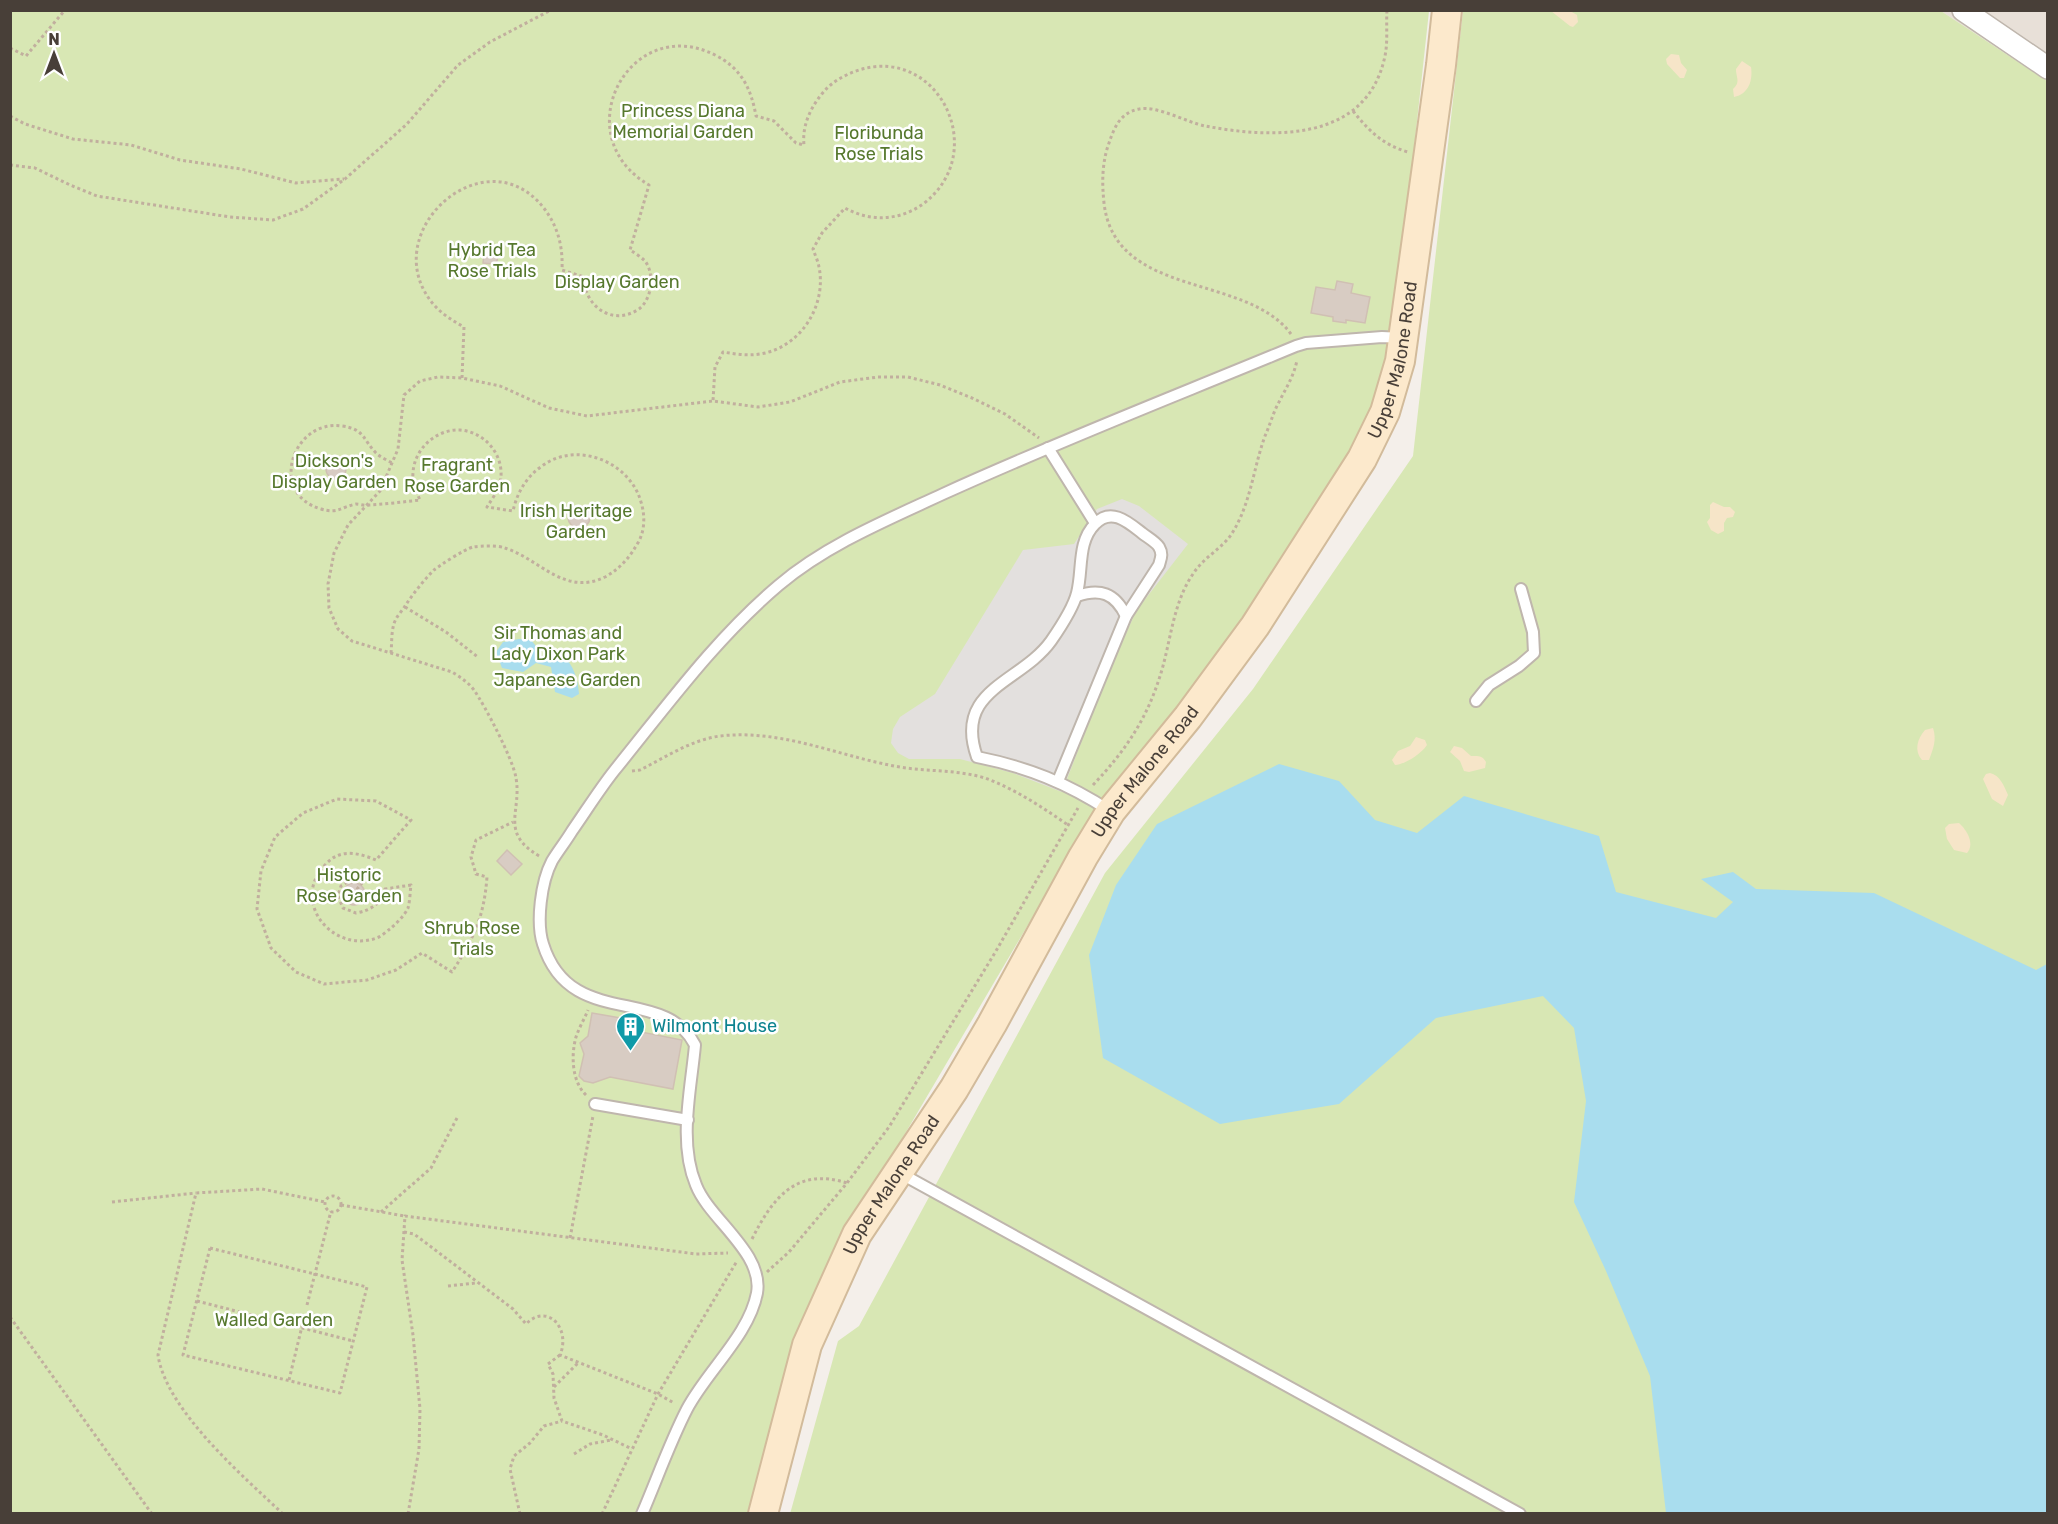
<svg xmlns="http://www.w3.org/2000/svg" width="2058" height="1524" font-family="Rubik,sans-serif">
<rect width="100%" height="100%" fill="#f4efea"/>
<path fill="#e8e0d8" d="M1941,11H2047V81Z"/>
<g fill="#d8e7b4">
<path d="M10,11H1429L1391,360L1352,455L1244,620L1179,705L1098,806L886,1166L755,1513H11Z"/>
<path d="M1463,11H1941L2047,81V1513L790,1514L838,1341L859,1326L1105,873L1253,689L1413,456Z"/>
</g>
<g fill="#f6e5c8">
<path d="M1551,11H1570L1577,15L1578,22L1573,27L1570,26Z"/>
<path d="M1671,54L1679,55L1681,63L1687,70L1684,78H1680L1667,64L1666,59Z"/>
<path d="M1742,61L1751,67C1753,80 1749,94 1734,97L1733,89C1741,82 1736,78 1736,69Z"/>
<path d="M1713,502L1724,507H1730L1735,512L1733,517L1727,518L1724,523V531L1718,534L1711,530L1707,522L1710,518V505Z"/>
<path d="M1933,728C1937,740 1933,749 1929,760H1922C1914,751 1917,739 1925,730Z"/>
<path d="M1416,737L1425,740L1427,745C1421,754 1406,764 1395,765L1392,760L1398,751L1410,746Z"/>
<path d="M1454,746L1462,748L1471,756C1478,756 1482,755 1486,762L1485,768L1469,772L1464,771L1460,761L1450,752Z"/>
<path d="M1990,773C2000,775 2004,786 2008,795L2003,806L1992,799L1983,779L1986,774Z"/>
<path d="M1959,823C1967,830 1975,844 1967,853L1954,850L1947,839L1945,828L1949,824Z"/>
</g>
<path fill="#e3e0de" d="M1122,499L1139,506L1188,544L1136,611L1106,678L1062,792L1013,773L960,759H909L898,753L891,743L893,729L900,717L935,694L1023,550L1074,544L1097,509Z"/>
<g fill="#a9ddee">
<path d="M519,639L531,640L540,651L541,657L550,659L563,656C574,665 578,680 579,694L572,698L555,692L551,667L536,663L523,672L502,668L496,652L503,642Z"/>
<path d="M1279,764L1339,781L1375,820L1417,833L1464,796L1599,836L1616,892L1716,918L1733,902L1701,879L1733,872L1756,889L1874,893L2036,970L2047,964L2046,1513H1666L1650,1376L1606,1271L1574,1202L1586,1101L1574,1028L1543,996L1436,1018L1339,1104L1220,1124L1103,1058L1089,955L1116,885L1157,824Z"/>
</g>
<g fill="#d8ccc3" stroke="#d0c0b3" stroke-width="1.5">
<path d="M488,250H495L498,255L497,261L493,264L483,263L484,253Z"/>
<path d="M1337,281L1353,284L1351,293L1370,297L1365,323L1346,320V323L1333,321V317L1311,313L1316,287L1335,290Z"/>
<circle cx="336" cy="469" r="10"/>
<circle cx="579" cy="517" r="11"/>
<path d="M507,850L522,864L511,875L497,861Z"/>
<circle cx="354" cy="894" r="11"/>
<path d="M592,1013L638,1021L636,1031L682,1040L673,1089L610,1077L593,1083L584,1081L579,1076L584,1054L580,1043L588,1036Z"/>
</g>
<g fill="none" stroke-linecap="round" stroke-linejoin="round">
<defs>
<g id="service">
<path d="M1048,448L1095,523"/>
<path d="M1077,596C1100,588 1115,593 1126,616"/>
<path d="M1476,701L1489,685L1519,666L1534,653L1533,632L1521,589"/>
<path d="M1058,781L1126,616L1159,565C1161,558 1163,554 1159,547C1156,542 1147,537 1142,533C1128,522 1111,507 1095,524C1077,542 1083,570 1077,593C1073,609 1060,628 1051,641C1021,683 953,689 977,757C1027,767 1067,783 1110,811"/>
<path d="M595,1104L688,1120"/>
<path d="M898,1172L1520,1514"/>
<path d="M642,1514C657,1479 670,1442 687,1409C707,1371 749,1335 757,1293C764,1253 709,1219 696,1185C678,1142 691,1090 695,1045C664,984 570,1031 543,944C536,922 541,882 552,861C558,851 566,841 572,831C586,811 599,790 614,771C666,707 715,639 779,585C826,545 887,520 943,494C1059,441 1178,395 1296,346L1306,343L1382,337L1402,338"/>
</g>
<path id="minor" d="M1963,10L2048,68"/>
<g id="secondary">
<path id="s1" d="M763,1514L807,1345L857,1234L954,1089L992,1024L1083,857L1111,811L1188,717L1255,626L1362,459L1385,412L1400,361L1441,65L1447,10"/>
</g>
</defs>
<use href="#service" stroke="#bfb6ad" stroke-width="14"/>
<use href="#minor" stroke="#bfb6ad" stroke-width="24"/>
<use href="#secondary" stroke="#d2bb9b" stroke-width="32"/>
<g stroke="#c1af9e" stroke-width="3" stroke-dasharray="3 3" stroke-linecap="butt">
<path d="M10,48L26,56L65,10"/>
<path d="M1353,111C1368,130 1383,145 1408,152"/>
<path d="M10,116L25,124L73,139L131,145L180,160L241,169L296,183L344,179"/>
<path d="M10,165L35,168L70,185L97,196L230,217L273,220L303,209L345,179L407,124L458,65L490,42L551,10"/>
<path d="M1291,334C1246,273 1115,299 1104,203C1102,184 1102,167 1107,149C1113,131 1118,113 1139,109C1156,105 1186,122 1205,126C1274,139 1367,142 1385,56C1388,42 1386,25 1387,10"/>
<path d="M462,378L464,327C453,321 442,314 434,305C373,234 484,134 543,207C558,226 563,246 562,270L584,277C584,306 612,327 639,309C652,299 655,274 645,261C641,257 635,253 630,250L649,185C564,135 630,12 715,55C741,68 751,88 756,116L774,121L796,143L804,145C802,126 810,109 821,95C831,82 844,75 859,70C939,45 991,153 923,204C899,221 870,222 845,208L822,233L813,249C815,255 818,261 819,267C827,306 800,348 760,354C747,356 735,354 723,352L715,367L713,401"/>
<path d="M405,607L446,632L479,658"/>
<path d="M391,653C392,643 391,630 395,621C397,616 402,611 405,606C413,594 423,581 434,570C440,565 465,549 473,547C481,546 497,545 505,548C538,558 565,597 605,577C621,568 630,557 639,541C645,529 645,515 641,502C630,462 577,440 542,466C526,477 517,493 513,511L487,507C491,500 498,492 500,483C506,457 486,432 460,430C436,429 414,449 413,473C412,482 416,491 420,500C403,502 386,504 369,505C365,506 360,504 356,504C341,507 338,514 321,509C268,494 292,419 342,426C365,429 363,440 376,453C380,457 387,460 392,463"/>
<path d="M632,771L640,770C666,757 691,740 720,736C781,729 836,755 894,766C924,772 955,769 985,778C1015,789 1042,807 1068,825"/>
<path d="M1093,785C1126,750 1147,719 1161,673C1171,640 1173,603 1193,574C1203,558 1221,549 1231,535C1251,504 1253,469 1265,436C1270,425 1273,413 1279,402C1286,388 1294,376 1297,360"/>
<path d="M539,856C499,832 522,812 516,778C513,759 485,706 474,690C468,682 460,677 452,672L352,641L338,629L329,608L328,584L334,553L348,525L380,491L398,449L404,395L420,381L438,377L462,378L500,386L549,408L587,416L713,401L758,407L790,402L840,382L878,377H908L940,385L972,398L1005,414L1039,438"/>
<path d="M353,894L362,883L351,880L341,886L338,896L343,908L356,913C372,910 380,904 385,889L411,885C410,892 410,901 408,908C405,915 396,924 390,929C387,931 383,935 379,937C335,956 288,902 326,864C340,848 359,853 376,860L411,820L376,801L337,799L303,813L275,837L261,871L257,909L271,948L296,972L324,984L367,980L396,970L422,953L452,972C474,938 484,917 487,877L476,874L471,857L476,840L513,822"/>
<path d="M586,1095C573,1083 571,1059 575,1041C577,1031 584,1020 588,1010"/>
<circle cx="333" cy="1204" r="8"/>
<path d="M112,1202L196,1193"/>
<path d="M341,1205L405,1216"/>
<path d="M381,1212L431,1168L457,1118"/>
<path d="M404,1232L414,1234L422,1240L513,1309L526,1324C548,1302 571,1329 560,1355L658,1394L674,1403"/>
<path d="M570,1238L593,1116"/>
<path d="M752,1239C773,1197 797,1167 847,1183"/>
<path d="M210,1248L367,1287L340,1393L183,1355Z"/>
<path d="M767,1272L789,1252L847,1183L889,1127L996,951L1078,808"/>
<path d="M448,1286L476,1283"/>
<path d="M197,1301L353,1341"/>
<path d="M307,1305L331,1211"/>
<path d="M10,1317L152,1514"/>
<path d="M560,1355L548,1364L553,1374L554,1398L562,1421L603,1435L632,1449"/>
<path d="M289,1380L304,1318"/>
<path d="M554,1387L578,1363"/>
<path d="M574,1454L590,1444L611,1440"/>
<path d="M283,1514C243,1476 166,1410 158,1355L196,1193L262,1189L325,1202"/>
<path d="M408,1514L419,1449L420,1409L413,1335L402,1260L405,1216L696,1254L728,1253"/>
<path d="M520,1514L510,1469L514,1456L530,1443L544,1426L562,1421"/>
<path d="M602,1514L658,1394L737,1261"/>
</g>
<use href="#service" stroke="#fff" stroke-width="10"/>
<use href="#minor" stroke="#fff" stroke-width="21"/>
<use href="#secondary" stroke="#fce9cc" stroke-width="28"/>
</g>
<defs>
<symbol id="building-pin" viewBox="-11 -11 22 30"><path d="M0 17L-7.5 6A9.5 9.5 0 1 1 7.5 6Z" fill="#0f9aa8" stroke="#fff"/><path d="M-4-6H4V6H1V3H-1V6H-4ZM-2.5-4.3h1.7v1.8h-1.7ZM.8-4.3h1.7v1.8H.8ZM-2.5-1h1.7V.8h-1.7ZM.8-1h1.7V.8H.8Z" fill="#fff"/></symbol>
</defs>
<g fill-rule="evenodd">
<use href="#building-pin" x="614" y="1010" width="33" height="45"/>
</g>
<g text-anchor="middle" stroke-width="5" stroke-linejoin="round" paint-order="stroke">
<g font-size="18" fill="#56782d" stroke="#fff">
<text x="683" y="117">Princess Diana<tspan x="683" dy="21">Memorial Garden</tspan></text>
<text x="879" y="139">Floribunda<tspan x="879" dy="21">Rose Trials</tspan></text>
<text x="492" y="256">Hybrid Tea<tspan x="492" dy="21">Rose Trials</tspan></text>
<text x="617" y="288">Display Garden</text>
<text x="334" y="467">Dickson's<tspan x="334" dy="21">Display Garden</tspan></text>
<text x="457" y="471">Fragrant<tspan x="457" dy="21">Rose Garden</tspan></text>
<text x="576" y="517">Irish Heritage<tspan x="576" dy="21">Garden</tspan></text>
<text x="558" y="639">Sir Thomas and<tspan x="558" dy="21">Lady Dixon Park</tspan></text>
<text x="567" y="686">Japanese Garden</text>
<text x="349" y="881">Historic<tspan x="349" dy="21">Rose Garden</tspan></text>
<text x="472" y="934">Shrub Rose<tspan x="472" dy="21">Trials</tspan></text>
<text x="274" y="1326">Walled Garden</text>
</g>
<g font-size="18" fill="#483f38" stroke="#fff">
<text dy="6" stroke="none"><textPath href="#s1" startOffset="1328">Upper Malone Road</textPath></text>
<text dy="6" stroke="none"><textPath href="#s1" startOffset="842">Upper Malone Road</textPath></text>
<text dy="6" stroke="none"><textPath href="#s1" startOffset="356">Upper Malone Road</textPath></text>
</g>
<g font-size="18" fill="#0d838f" stroke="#fff" text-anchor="start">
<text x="652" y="1032">Wilmont House</text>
</g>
</g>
<rect width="2058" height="1524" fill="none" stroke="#483f38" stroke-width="24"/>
<g transform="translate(54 54)" stroke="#ffffff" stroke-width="4.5" paint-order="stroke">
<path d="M0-4.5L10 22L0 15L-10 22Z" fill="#483f38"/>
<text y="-9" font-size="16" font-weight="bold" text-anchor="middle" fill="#483f38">N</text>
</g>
</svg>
